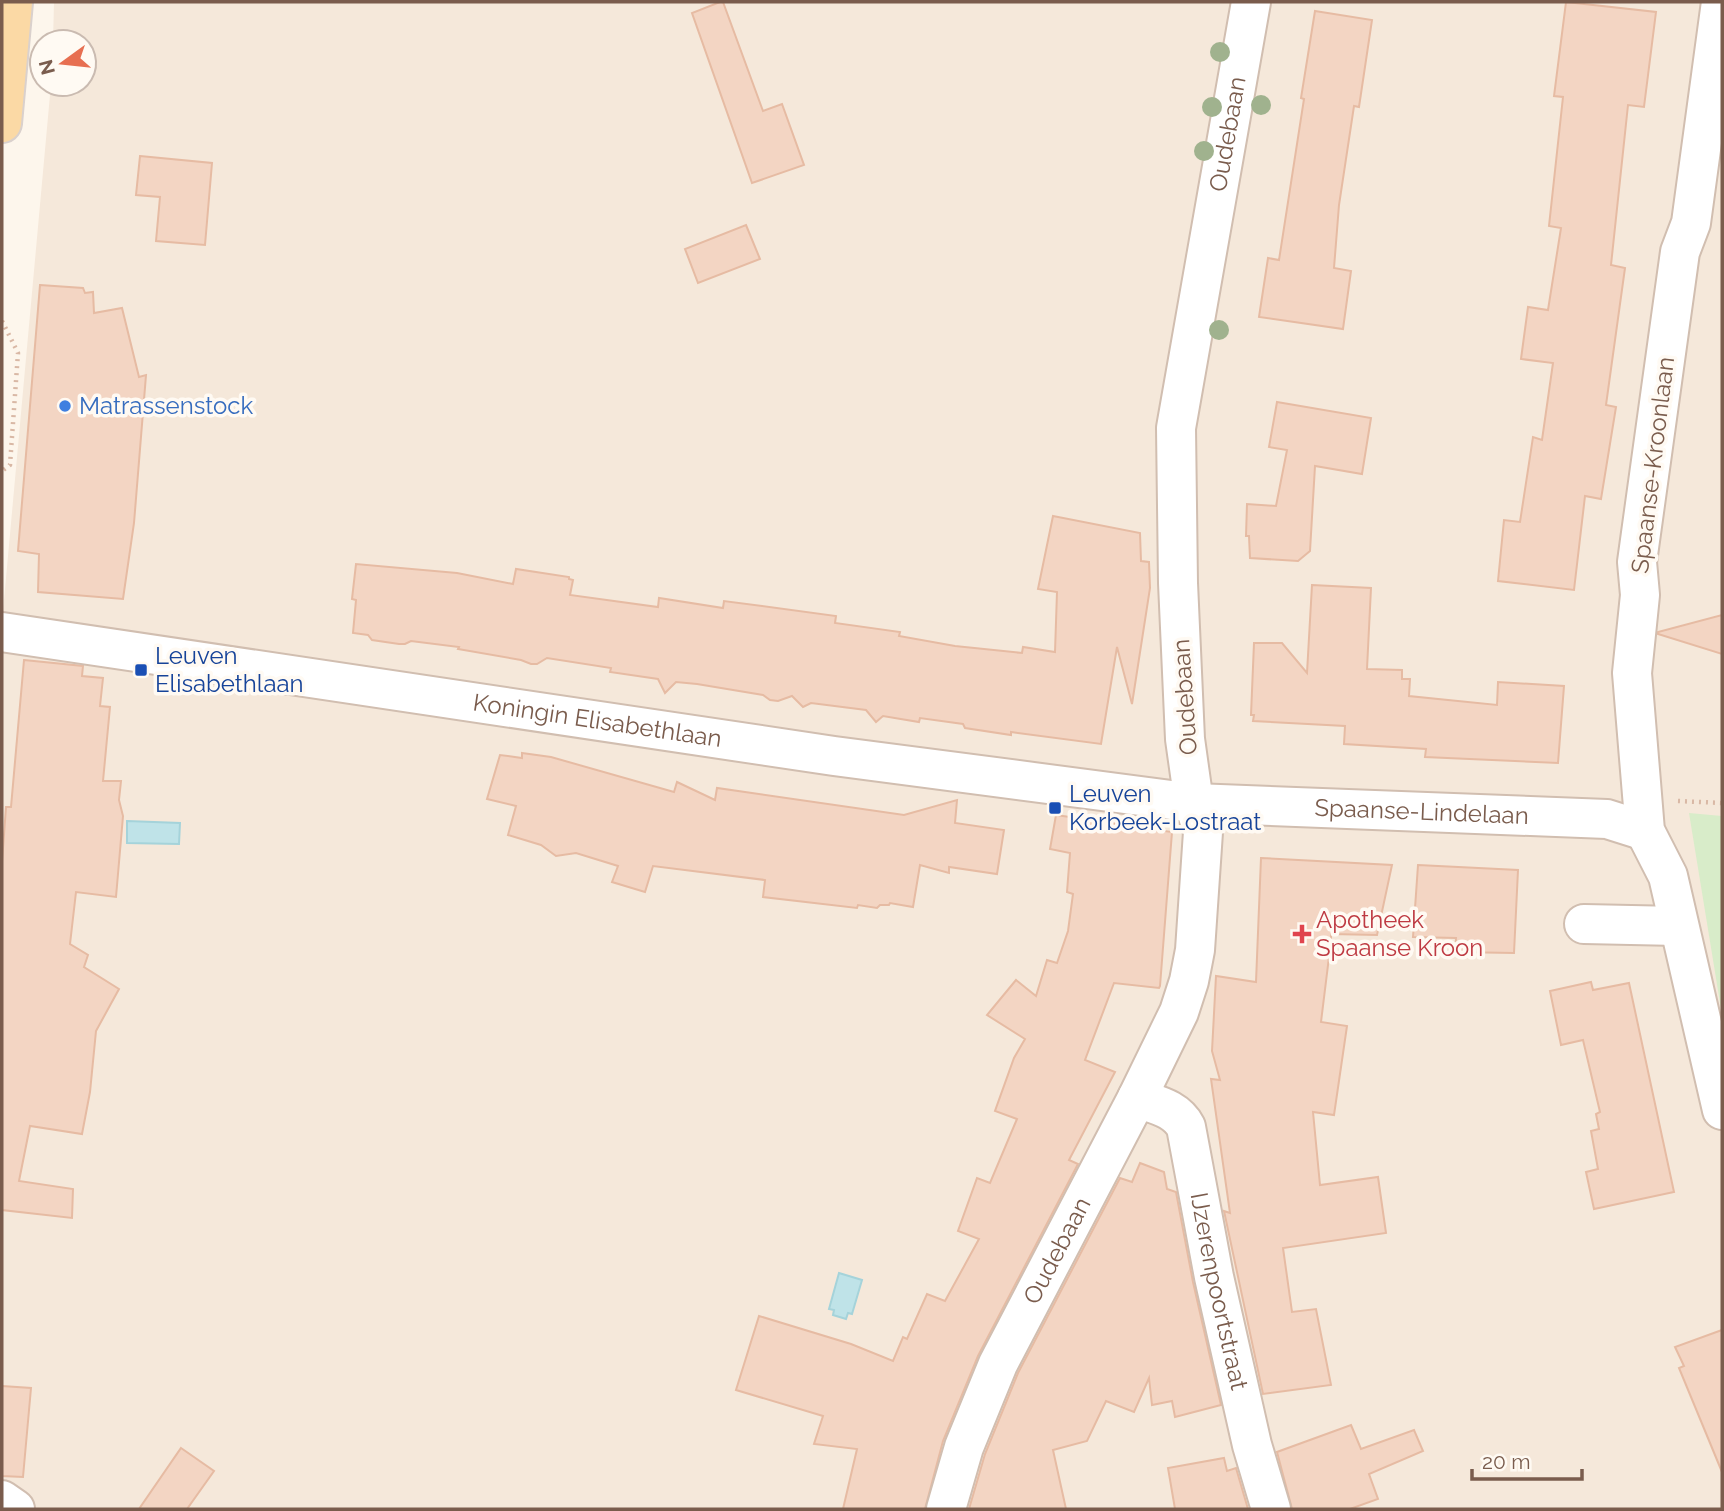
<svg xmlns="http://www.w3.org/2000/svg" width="1724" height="1511" font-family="Raleway,sans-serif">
<rect width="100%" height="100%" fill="#fdf6ec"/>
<path fill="#f5e8da" d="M54,2H1722V1509H2V622L51,84H84V42H53Z"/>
<path fill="#d8ecc9" d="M1689,813L1722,816V1015Z"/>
<g fill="#bfe3e8" stroke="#a5d3da" stroke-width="2">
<path d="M127,821L180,823L179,844L127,843Z"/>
<path d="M839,1273L862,1280L852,1314L848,1313L846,1319L833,1315L834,1310L829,1309Z"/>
</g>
<g fill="#f3d5c3" stroke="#e6bba3" stroke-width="2">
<path d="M720,2H723L763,111L782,104L804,165L752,183L692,13Z"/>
<path d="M1566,2L1656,12L1644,107L1628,105L1611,265L1625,268L1606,405L1616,407L1601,499L1585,496L1574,590L1498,581L1504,520L1520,522L1533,437L1542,440L1553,363L1521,359L1528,307L1548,310L1561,228L1549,226L1563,97L1554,96Z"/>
<path d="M1315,11L1372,20L1359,107L1354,106L1339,205L1334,268L1351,271L1343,329L1259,317L1268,258L1279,260L1304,99L1301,98Z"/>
<path d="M140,156L212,163L205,245L156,241L160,197L136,195Z"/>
<path d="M746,225L760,259L698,283L685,249Z"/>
<path d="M40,285L83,288L85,293L93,292L94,313L122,308L139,377L146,375L134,523L123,599L38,592L39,554L18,551Z"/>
<path d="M1277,402L1371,418L1362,474L1315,466L1310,551L1298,561L1250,558L1249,536H1246L1247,504L1276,506L1287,450L1269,447Z"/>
<path d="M1053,516L1140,533L1141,561L1149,562L1150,588L1132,704L1117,647L1101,744L1011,732V735L965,728L963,724L920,718L919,722L883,716L876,722L866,710L811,703L803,707L792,696L778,701L770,700L763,695L697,684L676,682L665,693L658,679L610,672L611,668L547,658L537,664H531L521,660L458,649L459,647L411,641L405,644H399L372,640L368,635L353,633L356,600L352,599L356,564L457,573L513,584L516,569L569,577V579L573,580L570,595L658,607L659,598L723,608L724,601L836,616L835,623L900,632L899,636L955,646L1022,653L1023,647L1055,652L1057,592L1038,589Z"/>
<path d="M1312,585L1371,588L1367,669L1402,670V679H1410L1409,696L1497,705L1498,682L1564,686L1558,763L1425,757L1426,749L1344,744L1345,726L1253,721L1254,715H1251L1254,643H1282L1307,673Z"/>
<path d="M1722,615V654L1658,634V632Z"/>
<path d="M24,660L83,666L82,676L103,678L100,706L110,707L103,781H121L119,800L123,816L116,897L76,892L70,944L88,955L84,967L119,989L96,1031L90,1092L82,1134L30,1126L19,1181L73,1189L72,1218L2,1210V862L6,807H11Z"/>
<path d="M522,753L551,757L674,792L677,782L715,800L717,788L904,815L957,800L955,823L1004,830L997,874L949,867V873L920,865L913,907L890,903L889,905H880L877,908L858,905L857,908L763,897L765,880L653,866L645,892L612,882L618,866L576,853L556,856L541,845L508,835L516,806L487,799L500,755L522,758Z"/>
<path d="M1056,815L1172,832L1160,986L1159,988L1114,983L1085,1060L1115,1072L1069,1160L1078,1164L978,1356L943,1441L925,1509H843L857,1449L814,1444L823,1416L736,1390L759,1316L851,1344L893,1361L903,1337L907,1339L927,1294L945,1301L979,1239L958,1231L977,1178L990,1183L1017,1119L995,1111L1014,1058L1025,1039L987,1015L1016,980L1036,996L1047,960L1057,963L1068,931L1073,894L1067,892L1070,853L1050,849Z"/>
<path d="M1261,858L1392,865L1377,935L1331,934V957H1329L1321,1022L1347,1026L1334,1115L1313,1112L1320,1185L1378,1177L1386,1233L1283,1248L1292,1312L1316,1309L1331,1385L1263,1394L1224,1211L1230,1213L1211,1079L1220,1080L1212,1051L1216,976L1256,982Z"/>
<path d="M1418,865L1518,870L1514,953L1455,952L1456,938L1413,937Z"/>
<path d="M1591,982L1593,990L1629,983L1674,1192L1594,1209L1586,1172L1598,1169L1591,1131L1599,1129L1596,1114L1600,1112L1583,1040L1561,1045L1550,991Z"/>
<path d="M1140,1163L1164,1172L1167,1189L1176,1192L1193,1282L1221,1405L1175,1417L1172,1401L1152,1405L1149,1378L1134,1412L1106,1401L1087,1441L1053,1450L1066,1509H969L985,1454L1018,1373L1120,1178L1132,1182Z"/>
<path d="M1722,1330V1472L1679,1368L1684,1366L1675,1347Z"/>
<path d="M2,1386L31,1388L23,1477L2,1476Z"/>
<path d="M1351,1425L1361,1449L1414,1430L1423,1451L1369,1474L1378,1499L1350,1509H1292L1277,1452Z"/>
<path d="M181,1448L214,1471L187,1509H139Z"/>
<path d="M1224,1458L1227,1471L1236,1468L1248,1509H1175L1168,1468Z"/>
</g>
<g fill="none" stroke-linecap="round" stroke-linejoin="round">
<defs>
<g id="minor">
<path d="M1721,2L1691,223L1680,252L1637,562L1640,595L1632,673L1645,831L1668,876L1722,1110"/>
<path id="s1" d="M2,632L834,756L1194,803L1607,819L1645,831"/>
<path d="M1584,924L1678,926"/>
<path id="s2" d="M1137,1098C1156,1105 1176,1108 1186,1127L1214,1277L1252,1445L1271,1509"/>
<path d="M2,1500L15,1509"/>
<path id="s3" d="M946,1509L964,1447L998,1364L1137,1098L1179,1012L1189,981L1195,950L1203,832L1194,803L1185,739L1178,583L1176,428L1251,2"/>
</g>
<path id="major" d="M2,123L13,2"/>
</defs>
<use href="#minor" stroke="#d1beb0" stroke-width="42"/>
<use href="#major" stroke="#dad1cd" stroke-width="42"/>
<g stroke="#d9b8a5" stroke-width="4.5" stroke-dasharray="2 5" stroke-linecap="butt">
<path d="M2,321L18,353L10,465L2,471"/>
<path d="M1678,801L1722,803"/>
</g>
<use href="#minor" stroke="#fff" stroke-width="38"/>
<use href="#major" stroke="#fbd9a5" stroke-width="38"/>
</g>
<g fill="#a0b28e">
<circle cx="1220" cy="52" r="10"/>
<circle cx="1261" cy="105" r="10"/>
<circle cx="1212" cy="107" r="10"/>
<circle cx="1204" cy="151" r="10"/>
<circle cx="1219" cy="330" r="10"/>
</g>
<circle fill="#3f7fe0" stroke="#fffaf3" stroke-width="2.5" cx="65" cy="406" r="7"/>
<g fill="#1a4fb4" stroke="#fffaf3" stroke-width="2.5">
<rect x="134" y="663" width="14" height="14" rx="3.5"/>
<rect x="1048" y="801" width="14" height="14" rx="3.5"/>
</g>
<path fill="#e0444e" stroke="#fffaf3" stroke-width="2.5" d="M1298.5 923.5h7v7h7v7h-7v7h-7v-7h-7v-7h7z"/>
<g text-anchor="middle" stroke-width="7" stroke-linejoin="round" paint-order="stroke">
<g font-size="24" fill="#7a5c4d" stroke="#fffaf3">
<text dy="8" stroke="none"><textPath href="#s3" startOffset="1437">Oudebaan</textPath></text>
<text transform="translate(1653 465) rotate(-83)" y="8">Spaanse-Kroonlaan</text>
<text transform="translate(1185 697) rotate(-94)" y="8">Oudebaan</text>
<text dy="8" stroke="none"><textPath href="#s1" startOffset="602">Koningin Elisabethlaan</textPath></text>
<text dy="8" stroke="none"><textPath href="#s1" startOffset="1432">Spaanse-Lindelaan</textPath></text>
<text dy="8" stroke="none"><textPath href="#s3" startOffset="282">Oudebaan</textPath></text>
<text dy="8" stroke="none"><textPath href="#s2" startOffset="226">IJzerenpoortstraat</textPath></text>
</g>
<g font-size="24" fill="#366cbe" stroke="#fffaf3" text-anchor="start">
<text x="79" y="414">Matrassenstock</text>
</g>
<g font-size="24" fill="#164399" stroke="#fffaf3" text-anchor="start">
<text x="155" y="664">Leuven<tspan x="155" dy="28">Elisabethlaan</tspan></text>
<text x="1069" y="802">Leuven<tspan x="1069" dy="28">Korbeek-Lostraat</tspan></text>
</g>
<g font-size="24" fill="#be3a42" stroke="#fffaf3" text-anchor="start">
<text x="1316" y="928">Apotheek<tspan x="1316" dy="28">Spaanse Kroon</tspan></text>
</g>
</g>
<rect width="1724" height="1511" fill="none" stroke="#7a5c4d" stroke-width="7"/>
<g transform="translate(63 63) rotate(255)"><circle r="33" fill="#fffaf3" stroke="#cabbb1" stroke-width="2"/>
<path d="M0-5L12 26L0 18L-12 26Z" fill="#e76f51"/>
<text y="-10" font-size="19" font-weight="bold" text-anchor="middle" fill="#7a5c4d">N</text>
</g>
<path d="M1472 1469v10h110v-10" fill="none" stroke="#7a5c4d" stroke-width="3.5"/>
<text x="1482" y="1469" font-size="21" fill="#7a5c4d" stroke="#fffaf3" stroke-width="5" paint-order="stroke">20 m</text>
</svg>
